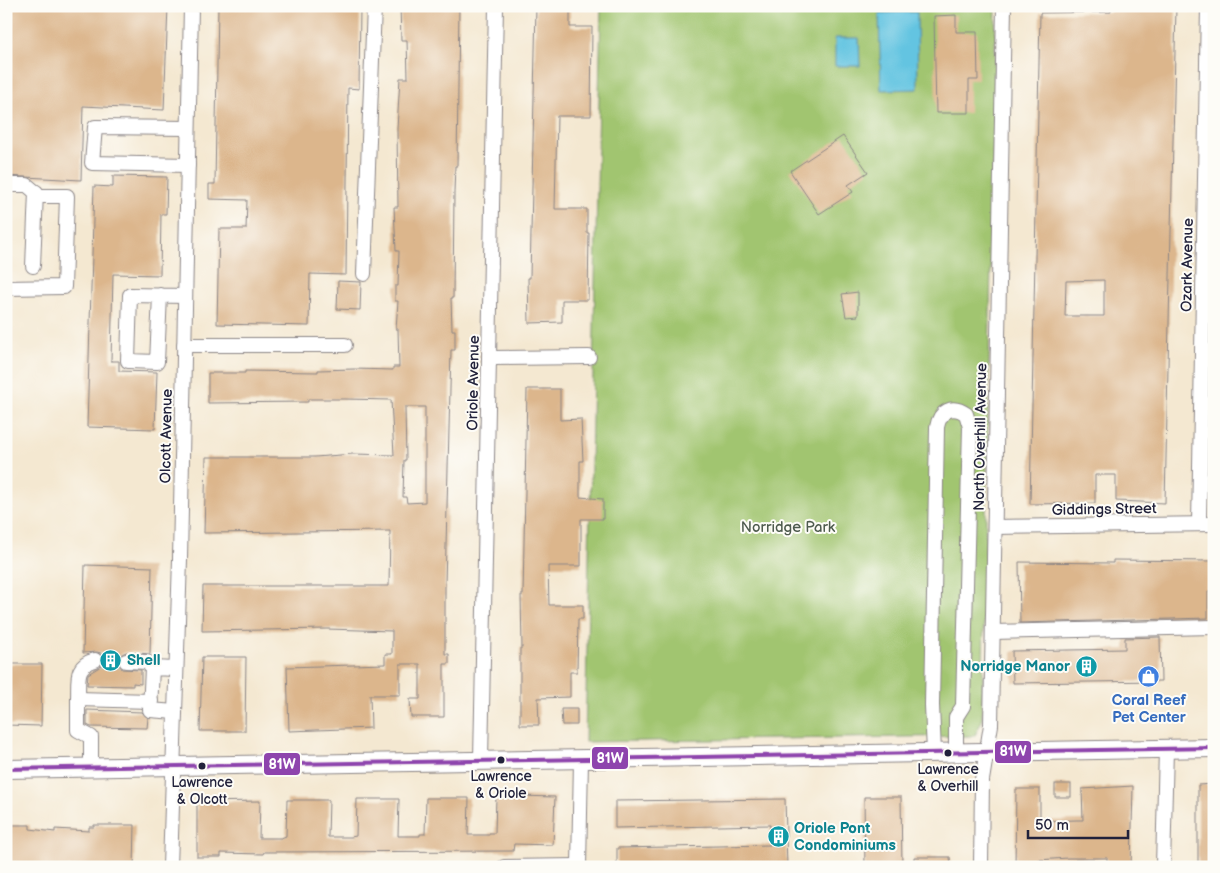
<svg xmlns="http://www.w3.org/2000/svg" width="1220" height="873" font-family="'Balsamiq Sans',sans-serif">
<rect width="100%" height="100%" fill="#fdfcf7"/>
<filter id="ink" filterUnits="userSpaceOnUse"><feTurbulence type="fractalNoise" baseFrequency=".02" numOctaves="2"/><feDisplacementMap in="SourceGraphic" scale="10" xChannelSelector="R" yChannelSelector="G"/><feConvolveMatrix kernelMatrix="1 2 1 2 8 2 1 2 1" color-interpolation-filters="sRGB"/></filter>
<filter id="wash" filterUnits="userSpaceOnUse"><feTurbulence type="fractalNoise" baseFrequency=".0096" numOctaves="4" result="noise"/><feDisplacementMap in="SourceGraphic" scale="20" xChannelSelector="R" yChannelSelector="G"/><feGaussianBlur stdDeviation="1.12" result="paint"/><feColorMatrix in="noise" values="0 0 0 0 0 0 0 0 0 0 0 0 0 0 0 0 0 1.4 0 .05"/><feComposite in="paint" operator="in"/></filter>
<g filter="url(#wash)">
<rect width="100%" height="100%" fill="#f4e8d1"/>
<path fill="#a1c570" stroke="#627456" d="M601,6H996L982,721L975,735L971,736L585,742Z"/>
<g fill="#63c4e1" stroke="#42738e">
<path d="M917,12L918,89L881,90L879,13Z"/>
<path d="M835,38H859L860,66H835Z"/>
</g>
<g id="blocks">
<g fill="#dcb68c" fill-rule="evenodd">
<path d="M6,6H168L164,110L83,106L81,180L6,176Z"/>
<path d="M218,6H360L359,89L348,88L346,275L310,274L309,326L217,324L219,229H246L247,200L209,199V184H215Z"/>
<path d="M400,6H459L457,166H455L454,192L453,298H451L452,330H455V350H451L445,585V654H449V664H444V717H411L410,699H420V664H400V695H370L371,728L289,731L287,667L385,664V654H392V631L327,629L202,631L203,586H389L390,531L204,533L206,457H315L353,454L394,455L391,400L345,399H308V402L208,403V373H245V371L318,372V370L354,369L393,370V367H399L398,329H396L398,301H395V286H398L399,251H396L394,207H398L397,129L400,78H408L407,40H401ZM405,407H425V502L407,503L406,497H403L404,460H406Z"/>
<path d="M536,6H570V27H592L591,116H557L555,209H587V233H589L588,300H562V322L529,323L528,278H530Z"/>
<path d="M1110,6H1176L1165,503L1116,501V475H1095V503L1030,504L1040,13L1111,12ZM1104,280V316H1065L1066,281Z"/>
<path d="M956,15V32H977L978,80H969V113H936L934,16Z"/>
<path d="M843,136L868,172L848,185L853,192L819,214L790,171Z"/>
<path d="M113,176L167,177L166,214H161L160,275L113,274L111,361H119V371L157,372L155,429L87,427L94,186L113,187Z"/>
<path d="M338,281L361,282L360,310L337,309Z"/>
<path d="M858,292V316L846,317L842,294Z"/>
<path d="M527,389H560V420L581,419L583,461H580V497L603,499V519H581V566H548L549,605H583V619H578L577,672H570V697L538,698L539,725H520V648H522L521,595H523Z"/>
<path d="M1113,560L1214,561V591H1208V618L1020,623L1019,562L1113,563Z"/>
<path d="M85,565L152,567L150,654L126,652L122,654L117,660L122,669L141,670V684L133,683V686L87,685L88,674L101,666L104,661L101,653L97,652L83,653Z"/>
<path d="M1160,637L1161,681L1013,683L1012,651L1125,649V638Z"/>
<path d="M202,657H246L245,731H200Z"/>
<path d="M6,664H42L41,726L6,725Z"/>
<path d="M561,709H577V725H562Z"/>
<path d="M87,710L142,712L148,718L147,728L91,727L87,725Z"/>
<rect x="1055" y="784" width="16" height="13"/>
<path d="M1214,784V867H1198V785Z"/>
<path d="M1133,786L1131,867H1107V858H1068L1038,860V867H1015L1016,789H1040V821L1077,820H1083L1082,789Z"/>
<path d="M519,796L555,797L553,845L514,844L513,851L264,852L263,854L221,853V857H197V802L260,801L259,838H281L286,836L287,800H329L328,837H351L356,836L357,799H399L398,836H420V834H425L426,798H469L468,835H489V833H495L496,797L519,798Z"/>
<path d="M864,797H901L902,867H865Z"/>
<path d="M785,799L787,867H617V848L770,845V825L615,828V801Z"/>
<path d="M6,825H30V829L55,832V829L89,831V827H94V825H135L134,867H6Z"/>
<path d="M914,857H950L951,867H914Z"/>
</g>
</g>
</g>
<g filter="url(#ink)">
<use href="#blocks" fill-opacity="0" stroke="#8b8586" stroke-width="1"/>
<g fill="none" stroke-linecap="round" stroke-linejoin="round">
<path stroke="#cac0b3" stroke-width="14" stroke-dasharray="14 7" stroke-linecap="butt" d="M95,660L126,661"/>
<defs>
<g id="minor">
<path d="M188,165L92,163L95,127L188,128"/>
<path d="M6,185H27L40,196H67L64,287L6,288"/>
<path d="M33,266L36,192"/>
<path d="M364,274L374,6"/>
<path d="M160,295L157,362L128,361L130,295L185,296"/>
<path d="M184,345H345"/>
<path d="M490,358L589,357"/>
<path d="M1199,524L1208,6"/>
<path d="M995,527L1214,524"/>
<path d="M993,632L1214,627"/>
<path d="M126,661L147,662L152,668"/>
<path d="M78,699C79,679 74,666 95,660"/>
<path d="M175,712L150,710L152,668L176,669"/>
<path d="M934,753L932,705L937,427C940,411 952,404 966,414L970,427L963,706L956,717V753"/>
<path d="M481,760L496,6"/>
<path d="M91,768V737L78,730V699L151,701"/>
<path d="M170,867L180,559L191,6"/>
<path d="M504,867L579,866"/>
<path d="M579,867L581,759"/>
<path d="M981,867L982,780L991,725L1004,6"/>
<path d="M1163,867L1166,749"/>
</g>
<path id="major" d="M6,769L1214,748"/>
</defs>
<use href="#minor" stroke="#8b8586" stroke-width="16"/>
<use href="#major" stroke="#8b8586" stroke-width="20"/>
<use href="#minor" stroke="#fff" stroke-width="14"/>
<use href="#major" stroke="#fff" stroke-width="18"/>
<defs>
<path id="bus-1" d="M6,769L1214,748"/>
</defs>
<use href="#bus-1" stroke="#fdfcf7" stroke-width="8"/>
<use href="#bus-1" stroke="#8e44ad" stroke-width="4"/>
</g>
</g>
<defs>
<symbol id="building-disc" viewBox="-11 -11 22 22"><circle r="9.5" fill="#0f9aa8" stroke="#fdfcf7"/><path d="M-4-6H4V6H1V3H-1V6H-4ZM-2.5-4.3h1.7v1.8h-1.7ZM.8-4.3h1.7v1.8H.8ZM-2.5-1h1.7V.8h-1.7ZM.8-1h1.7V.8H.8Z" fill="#fff"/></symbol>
<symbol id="shop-disc" viewBox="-11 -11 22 22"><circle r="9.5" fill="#3f7fe0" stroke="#fdfcf7"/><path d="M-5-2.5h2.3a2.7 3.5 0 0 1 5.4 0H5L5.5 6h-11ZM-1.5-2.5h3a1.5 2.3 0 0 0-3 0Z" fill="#fff"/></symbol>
</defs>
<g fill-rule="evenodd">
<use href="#building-disc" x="98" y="648" width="25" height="25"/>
<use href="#building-disc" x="1074" y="654" width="25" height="25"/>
<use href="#shop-disc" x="1136" y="664" width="25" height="25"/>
<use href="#building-disc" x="766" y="824" width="25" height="25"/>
</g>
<g fill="#22223b" stroke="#fdfcf7" stroke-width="2">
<circle cx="948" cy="753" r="4.5"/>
<circle cx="501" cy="760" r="4.5"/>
<circle cx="202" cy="766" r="4.5"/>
</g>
<g text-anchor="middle" stroke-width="4" stroke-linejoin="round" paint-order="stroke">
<g font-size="14" fill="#22223b" stroke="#fdfcf7">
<text x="948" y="774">Lawrence<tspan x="948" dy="17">&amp; Overhill</tspan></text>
<text x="501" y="781">Lawrence<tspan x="501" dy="17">&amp; Oriole</tspan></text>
<text x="202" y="787">Lawrence<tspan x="202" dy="17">&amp; Olcott</tspan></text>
</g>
<g font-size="15" fill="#22223b" stroke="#fdfcf7">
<text transform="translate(1187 265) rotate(-89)" y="5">Ozark Avenue</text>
<text transform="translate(473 383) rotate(-89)" y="5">Oriole Avenue</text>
<text transform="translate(166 436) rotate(-89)" y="5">Olcott Avenue</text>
<text transform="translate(980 437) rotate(-89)" y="5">North Overhill Avenue</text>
<text transform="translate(1104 509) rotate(-1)" y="5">Giddings Street</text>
</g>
<g font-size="15" fill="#4e5b4e" stroke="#fdfcf7">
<text x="788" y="532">Norridge Park</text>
</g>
<g font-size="15" font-weight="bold" fill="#0d838f" stroke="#fdfcf7" text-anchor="start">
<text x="127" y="665">Shell</text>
<text x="1070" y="671" text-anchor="end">Norridge Manor</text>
<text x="794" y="833">Oriole Pont<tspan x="794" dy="17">Condominiums</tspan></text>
</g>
<g font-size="15" font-weight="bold" fill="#366cbe" stroke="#fdfcf7">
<text x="1149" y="705">Coral Reef<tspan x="1149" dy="17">Pet Center</tspan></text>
</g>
</g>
<g stroke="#fdfcf7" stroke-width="2">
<rect x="994" y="740" width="38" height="24" rx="5" fill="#8e44ad"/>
<rect x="591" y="746" width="38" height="24" rx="5" fill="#8e44ad"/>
<rect x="263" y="752" width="38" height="24" rx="5" fill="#8e44ad"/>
</g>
<g font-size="14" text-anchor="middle" font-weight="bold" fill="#fff">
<text x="1013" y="756">81W</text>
<text x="610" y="763">81W</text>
<text x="282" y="769">81W</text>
</g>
<rect width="1220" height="873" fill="none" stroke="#fdfcf7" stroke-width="25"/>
<path d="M1028 830v8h100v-8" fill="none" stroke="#22223b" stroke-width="2.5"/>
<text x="1035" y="830" font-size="15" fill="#22223b" stroke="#fdfcf7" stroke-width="4" paint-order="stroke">50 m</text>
</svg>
